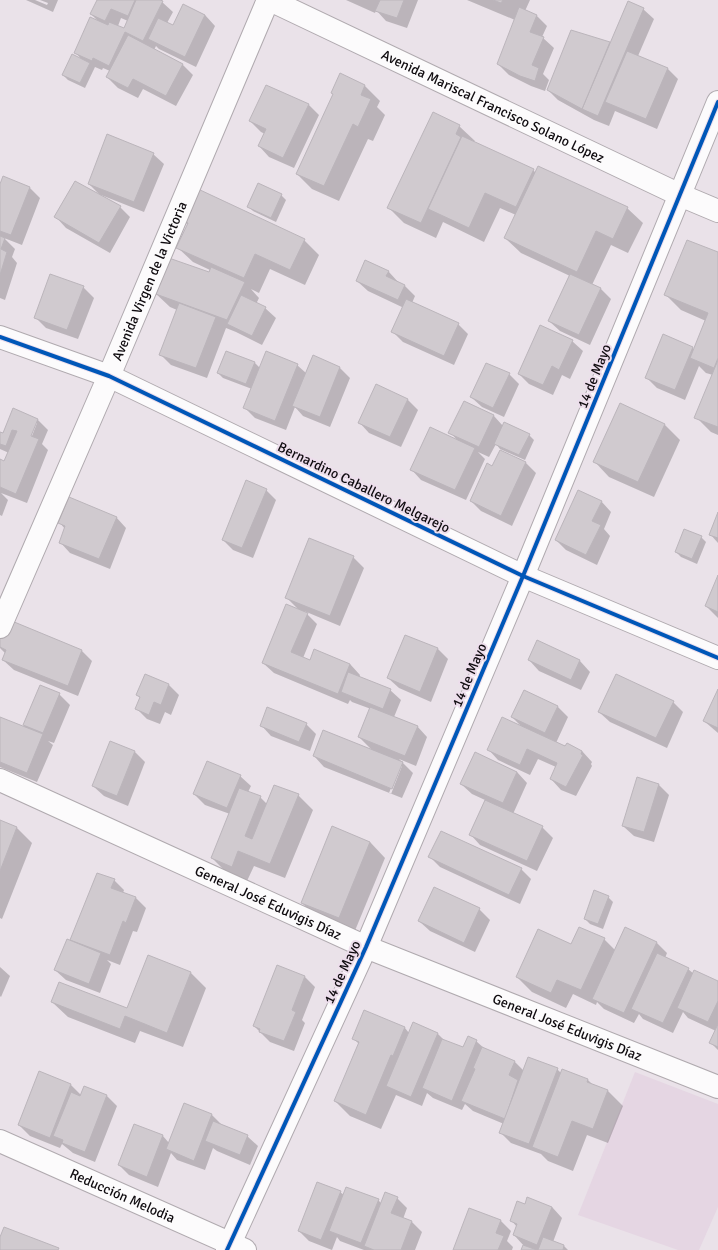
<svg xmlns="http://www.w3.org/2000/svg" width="718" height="1250" font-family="Signika,sans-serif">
<rect width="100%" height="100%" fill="#eae2e9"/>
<path fill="#e5d6e3" d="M635,1072L718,1104V1207L699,1250H678L578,1215Z"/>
<g fill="#0003" fill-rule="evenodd">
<path d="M26,0H35L47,5L48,3L40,0H58L53,12Z"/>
<path d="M98,0H158L162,2L173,12L167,23L173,26L184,5L205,15L215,26L196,67L159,49L156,46L154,50L182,64L193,75L176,106L143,89L138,98L118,88L107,77L110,71L103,68L102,70L95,67L85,88L68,80L63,75L82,60L75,52L100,23L91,14ZM121,18L128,21L124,30L118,26Z"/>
<path d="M346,0H418L407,28L386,21L376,10L375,13Z"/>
<path d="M467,0H530L525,11L536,15L547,26L542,37L554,48L543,74L549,80L545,91L531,86L509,75L498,64L515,20Z"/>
<path d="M643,9L654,19L638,56L668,69L678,79L657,129L615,111L609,126L594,120L558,100L548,90L571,31L611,44Z"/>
<path d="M340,75L365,86L380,101L377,107L385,115L373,141L368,139L339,201L312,189L297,174L334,95Z"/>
<path d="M308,104L319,115L294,168L269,157L259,146L265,134L261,132L250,121Z"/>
<path d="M459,126L475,141L473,143L533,170L536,173L539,167L627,208L643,223L628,253L611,245L592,285L601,289L611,299L590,345L560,331L549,321L570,276L521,253L505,238L516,215L500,208L484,242L443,222L436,238L404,223L389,208Z"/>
<path d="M153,154L164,164L144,212L101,195L100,196L120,207L130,217L110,253L66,228L56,217L100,195L89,184Z"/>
<path d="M4,178L30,188L40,198L22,245L4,238L15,249L12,257L17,263L5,300L0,298V187Z"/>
<path d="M258,184L281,195L286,200L276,222L253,211L248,206Z"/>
<path d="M184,221L304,240L319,255L305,285L270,269L259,293L251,289L259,298L256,304L265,308L276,318L262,345L236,332L226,328L207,378L171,365L160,354L177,310L170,307L154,292L209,273L210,270L193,262L177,247L188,225Z"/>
<path d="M718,253V435L711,432L696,417L713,375L706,373L699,366L685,400L657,388L647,378L692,347L694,350L706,321L681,310L666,295Z"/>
<path d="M366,261L389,272L399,283L405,286L415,296L412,303L458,324L468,334L454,365L403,342L393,332L404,308L368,291L357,281Z"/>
<path d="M83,287L94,298L78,339L46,328L35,317Z"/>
<path d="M572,341L583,351L570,379L562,375L553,395L529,384L519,374Z"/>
<path d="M227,352L255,363L260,368L297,365L306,373L313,356L340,368L350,378L330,427L303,416L295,407L286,430L255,418L245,408L252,389L223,378L218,373Z"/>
<path d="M509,374L519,384L504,417L482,407L471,397Z"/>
<path d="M407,399L418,410L401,447L369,433L359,422Z"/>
<path d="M465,402L494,416L503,426L529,435L534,440L525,460L500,449L496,444L489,457L478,452L485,459L466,500L421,480L411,469L457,440L450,432Z"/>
<path d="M620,405L665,425L680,440L654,497L609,477L594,461Z"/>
<path d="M13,410L37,419L48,430L42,444L48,450L27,503L1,493L8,500L2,516L0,515V461L5,462L9,453L0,449V433L3,434ZM35,423H37L30,441L28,440Z"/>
<path d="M500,451L526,463L536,473L512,526L481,511L471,501L493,467Z"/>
<path d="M266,490L276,500L253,558L233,550L223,540Z"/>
<path d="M601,501L611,512L604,529L610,536L597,565L566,550L556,540Z"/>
<path d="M718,514V543L710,534Z"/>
<path d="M116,517L126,528L110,569L70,553L60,542L65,529L60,523Z"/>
<path d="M701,537L706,542L697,564L681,557L676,552Z"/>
<path d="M353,557L364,568L340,626L304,611L317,624L303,658L311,661L350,664L360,675L359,678L390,690L401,700L394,717L417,726L427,737L416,766L399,759L413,773L402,798L324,767L314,756L373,751L359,737L371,709L352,702L350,700L348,704L274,673L263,663L300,611L286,597ZM400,766H402L391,794L389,793Z"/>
<path d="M718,578V618L706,606Z"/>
<path d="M406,636L438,649L448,659L431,702L399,688L388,678Z"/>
<path d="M0,638L82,651L92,661L78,696L14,670L3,660L6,654L0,648Z"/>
<path d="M537,642L580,661L590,672L581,690L539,671L529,660Z"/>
<path d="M145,675L169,685L179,695L171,715L165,712L160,724L147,719L137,709L141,698L137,695Z"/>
<path d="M41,687L59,694L70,705L54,743L48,741L53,745L37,782L0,767V718L24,727Z"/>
<path d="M718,692V733L704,721Z"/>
<path d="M673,702L683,712L667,748L610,722L599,712Z"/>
<path d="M558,707L568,717L556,743L582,751L592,762L591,764L592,766L576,796L561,790L551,779L556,767L538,759L530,775L498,760L488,749L523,728L512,717Z"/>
<path d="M306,724L316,734L310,751L271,736L261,725Z"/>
<path d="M135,752L145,762L128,806L104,796L93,786Z"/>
<path d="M475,753L517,772L527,783L513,814L542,827L553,838L537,871L480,845L470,834L485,800L472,794L461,784Z"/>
<path d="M240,776L251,786L248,792L260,797L267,804L298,795L313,810L285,878L254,866L247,881L227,873L212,858L230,814L205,805L194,794Z"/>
<path d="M658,784L669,795L654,842L634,836L623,826Z"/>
<path d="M0,821L17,828L32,843L2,919L0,918Z"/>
<path d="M333,828L370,842L385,858L354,933L317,918L302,903Z"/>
<path d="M430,857L521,869L531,879L520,904L440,867Z"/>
<path d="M114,880L124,890L123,893L136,898L146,908L137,932L133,931L120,965L107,960L111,964L100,993L66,980L55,970L75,944L71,939Z"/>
<path d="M608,897L613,902L603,929L590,924L585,919Z"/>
<path d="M479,909L490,920L475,952L430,931L419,921Z"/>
<path d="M626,928L657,943L667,953L665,958L688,969L694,974L718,982V1050L711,1043L716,1031L688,1018L683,1012L673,1033L643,1019L639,1014L634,1023L604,1009L597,1002L596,1005L573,994L566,1008L532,992L517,977L572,945L604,939L616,951Z"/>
<path d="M277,966L305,977L315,987L302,1020L305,1023L294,1051L270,1042L254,1026Z"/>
<path d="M0,967L10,976L1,997L0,996Z"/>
<path d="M191,973L206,988L183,1047L140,1031L135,1043L68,1017L52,1002L128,1009Z"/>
<path d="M365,1012L405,1028L409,1033H437L445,1041L464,1049L476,1041L485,1049L514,1061L524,1071L557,1069L562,1074L563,1071L588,1080L593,1085L608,1091L623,1106L608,1143L587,1135L573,1171L548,1161L541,1154L511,1143L501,1133L504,1124L473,1111L465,1104L462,1110L433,1098L427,1093L422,1106L396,1095L381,1129L350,1116L335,1101L359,1044L354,1039Z"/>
<path d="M71,1085L81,1095L85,1087L107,1096L117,1106L95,1162L73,1153L62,1144L60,1148L30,1136L19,1125Z"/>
<path d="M185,1105L212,1115L222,1125L247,1136L258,1146L250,1165L217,1151L213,1148L205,1170L177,1160L171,1153L158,1187L129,1175L119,1165L134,1125L163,1136L169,1143Z"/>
<path d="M340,1192L344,1195L378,1200L382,1204L397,1198L407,1208L403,1219L412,1222L422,1232L415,1250H364L340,1241L337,1237L332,1250L309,1241L299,1231Z"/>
<path d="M525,1206L552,1207L562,1218L553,1242L564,1246L568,1250H523L524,1246L514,1235L517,1227L511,1220Z"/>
<path d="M470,1209L501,1221L511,1231L507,1241L513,1247L512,1250H454Z"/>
</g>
<g fill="#d0cacf" stroke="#bbb5bb">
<path d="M97,0H135L128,16L111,9L105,21L90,14Z"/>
<path d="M136,0H160L163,1L143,41L125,32L109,66L93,58L92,61L74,53L90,17L108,25L109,22L124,28Z"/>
<path d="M380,0H404L397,18L375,11Z"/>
<path d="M493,0H503L501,3Z"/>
<path d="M628,1L644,8L598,116L582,109Z"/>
<path d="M183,4L205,15L185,57L148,39L158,18L173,25Z"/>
<path d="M519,7L537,15L530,32L544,37L532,65L539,68L535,81L520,76L497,64Z"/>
<path d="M571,30L610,42L582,109L547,90Z"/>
<path d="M128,35L183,64L166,96L133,79L128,88L106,77Z"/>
<path d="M627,51L668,68L646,119L605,102Z"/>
<path d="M72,54L90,63L80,83L62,75Z"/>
<path d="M340,73L365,85L361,95L371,99L358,127L353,124L324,186L296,174L333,94L331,93Z"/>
<path d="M266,85L309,104L283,158L258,146L266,129L249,121Z"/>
<path d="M433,112L460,125L456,134L461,137L421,223L387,208Z"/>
<path d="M107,134L154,153L134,202L88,184Z"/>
<path d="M462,136L534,169L516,207L485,193L469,228L428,209Z"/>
<path d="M538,166L628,207L613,239L596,231L577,272L504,238Z"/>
<path d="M3,176L30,187L11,235L0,231V184Z"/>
<path d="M75,181L121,206L99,243L54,217Z"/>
<path d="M258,183L282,194L271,218L247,207Z"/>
<path d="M198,189L305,239L290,270L255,254L244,278L176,248L188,223L183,221Z"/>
<path d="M0,236L5,238L1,249L7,252L0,275Z"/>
<path d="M687,240L718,252V358L714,368L690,358L708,313L664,295Z"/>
<path d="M166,257L209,272L211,267L245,282L227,320L153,293Z"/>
<path d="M365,260L389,271L386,276L405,285L398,300L356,281Z"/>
<path d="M50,274L84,286L67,330L34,318Z"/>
<path d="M570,274L601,288L579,335L548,321Z"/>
<path d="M241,295L266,307L252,336L227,324Z"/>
<path d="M406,299L459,323L444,356L391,332Z"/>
<path d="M179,303L216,317L196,368L159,355Z"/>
<path d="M540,325L573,340L559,370L552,366L543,385L518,374Z"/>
<path d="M663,334L693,347L675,390L645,378Z"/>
<path d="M226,351L255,362L246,384L217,373Z"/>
<path d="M266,351L298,364L275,421L243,408Z"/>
<path d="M313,355L340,367L320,417L292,406Z"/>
<path d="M718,360V427L694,418Z"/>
<path d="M486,363L510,373L493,408L470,397Z"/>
<path d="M376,384L408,399L390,437L358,423Z"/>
<path d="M464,401L494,415L479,447L448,433Z"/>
<path d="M620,403L665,424L638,482L593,462Z"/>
<path d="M13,408L38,419L31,436L39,439L16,494L0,487V459L4,461L17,431L12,430L6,446L0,444V432L3,433Z"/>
<path d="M504,422L530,434L519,455L494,444Z"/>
<path d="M430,427L475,448L455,490L410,470Z"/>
<path d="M500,450L526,462L501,516L470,501L487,463L492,466Z"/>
<path d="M246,480L267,489L242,548L222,540Z"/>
<path d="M578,490L602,501L592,521L601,525L586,555L555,540Z"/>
<path d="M69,497L117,517L99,559L59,543L65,526L58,523Z"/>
<path d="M718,512V538L709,535Z"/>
<path d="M684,529L702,536L692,559L675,552Z"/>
<path d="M309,538L354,556L330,616L285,598Z"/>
<path d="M718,575V612L705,606Z"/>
<path d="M286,604L308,613L291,652L310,660L314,649L350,664L338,694L262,663Z"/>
<path d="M7,619L82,650L68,686L2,660L6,650L0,647V635Z"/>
<path d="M405,635L438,648L420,692L387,678Z"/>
<path d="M537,640L580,660L571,680L528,660Z"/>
<path d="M348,672L391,689L383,709L341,692Z"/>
<path d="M145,674L169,684L161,705L154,702L149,715L135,709L140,697L136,695Z"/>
<path d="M616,674L674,701L656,738L598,712Z"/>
<path d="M40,685L60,693L43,733L23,725Z"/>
<path d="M718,689V728L703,721Z"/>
<path d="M524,690L558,706L545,733L511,717Z"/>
<path d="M267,707L307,723L299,742L260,726Z"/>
<path d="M370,707L418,726L405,756L358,737Z"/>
<path d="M0,717L43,734L27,773L0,762Z"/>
<path d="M502,717L565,746L567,743L582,751L581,754L583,755L566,787L550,779L557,763L527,749L520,765L487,750Z"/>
<path d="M323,730L403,762L392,789L313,756Z"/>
<path d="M110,741L135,751L117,796L92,786Z"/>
<path d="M475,752L517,772L503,803L460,784Z"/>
<path d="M207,761L241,775L227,808L193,794Z"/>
<path d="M637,777L659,784L644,832L622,826Z"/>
<path d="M274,785L299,794L270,864L238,851L232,867L211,858L239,788L261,796L245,836L252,839Z"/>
<path d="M485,800L543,826L527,861L469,835Z"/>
<path d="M0,820L17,827L0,871Z"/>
<path d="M332,826L370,842L339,918L301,903Z"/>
<path d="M441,831L522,868L509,895L428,857Z"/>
<path d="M97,873L115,879L111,888L136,897L126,923L123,921L110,955L70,940Z"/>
<path d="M434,887L480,908L464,943L418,921Z"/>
<path d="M594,890L609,896L598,924L584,919Z"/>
<path d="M579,927L605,938L581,990L557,980L551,993L516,977L538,929L571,944Z"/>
<path d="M625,927L657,942L624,1013L592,999Z"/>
<path d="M67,939L101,953L89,984L54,970Z"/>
<path d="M657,953L689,968L663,1023L631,1009Z"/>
<path d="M148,955L191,972L167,1033L125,1016L120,1029L51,1002L59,982L127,1008Z"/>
<path d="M277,965L305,976L292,1010L296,1012L284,1041L259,1032L260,1029L253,1026Z"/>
<path d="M694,970L718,981V1001L708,1022L677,1008Z"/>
<path d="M364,1010L405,1027L393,1056L391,1055L366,1115L334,1101L359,1042L352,1039Z"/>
<path d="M413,1022L438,1033L411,1097L386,1086Z"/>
<path d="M718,1024V1047L709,1043Z"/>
<path d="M468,1036L477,1040L452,1101L422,1088L442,1039L463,1047Z"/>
<path d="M482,1047L515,1061L509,1075L518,1080L505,1119L461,1101L475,1069L473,1068Z"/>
<path d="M528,1057L558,1068L529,1144L499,1133Z"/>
<path d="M562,1069L588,1079L587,1082L608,1090L593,1129L572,1121L558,1157L532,1147Z"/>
<path d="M39,1071L71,1084L50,1138L18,1125Z"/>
<path d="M84,1086L107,1095L85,1152L62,1143L63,1140L53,1136L71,1092L80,1096Z"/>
<path d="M184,1103L212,1114L194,1161L166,1149Z"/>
<path d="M213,1121L248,1135L240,1155L205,1141Z"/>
<path d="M134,1124L163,1135L147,1177L118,1165Z"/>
<path d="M317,1182L341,1191L321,1240L298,1231Z"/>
<path d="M346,1187L379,1199L361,1243L329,1231Z"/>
<path d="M385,1192L398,1197L391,1213L412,1221L401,1250H374L364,1246Z"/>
<path d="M527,1197L552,1207L537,1245L513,1235L517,1224L510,1221L517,1201L525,1204Z"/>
<path d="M469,1208L501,1220L496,1233L504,1236L498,1250H453Z"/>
<path d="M4,1227L59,1248L58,1250H0V1237Z"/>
<path d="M543,1237L564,1245L563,1250H538Z"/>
<path d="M523,1245L537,1250H521Z"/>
</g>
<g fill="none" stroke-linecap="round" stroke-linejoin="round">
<defs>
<g id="minor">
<path id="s1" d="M270,0L680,195L718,211"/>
<path d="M0,337L109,376L523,576L718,658"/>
<path id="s2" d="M0,627L109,376L268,0"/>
<path id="s3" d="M0,780L366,947L718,1087"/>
<path id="s4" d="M0,1141L245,1250"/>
<path d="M227,1250L366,947L523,576L718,102"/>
</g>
</defs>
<use href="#minor" stroke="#b0aaaf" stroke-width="24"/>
<use href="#minor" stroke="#fcfbfc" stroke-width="22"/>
<defs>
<g id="cycleway">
<path d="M0,337L109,376L523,576L718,658"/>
<path d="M227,1250L366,947L523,576L718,102"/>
</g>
</defs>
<use href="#cycleway" stroke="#eddeec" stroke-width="6"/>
<use href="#cycleway" stroke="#0057b8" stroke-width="4"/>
</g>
<g text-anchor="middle" stroke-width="4" stroke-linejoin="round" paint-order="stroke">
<g font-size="14" fill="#0f0b0f" stroke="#eddeec">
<text dy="5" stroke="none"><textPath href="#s1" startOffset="247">Avenida Mariscal Francisco Solano López</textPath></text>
<text dy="5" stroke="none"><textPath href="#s2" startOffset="377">Avenida Virgen de la Victoria</textPath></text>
<text transform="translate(594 376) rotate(-68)" y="5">14 de Mayo</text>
<text transform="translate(364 487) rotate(26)" y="5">Bernardino Caballero Melgarejo</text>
<text transform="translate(469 675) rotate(-67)" y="5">14 de Mayo</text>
<text dy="5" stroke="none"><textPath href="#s3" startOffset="295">General José Eduvigis Díaz</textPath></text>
<text transform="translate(342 972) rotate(-65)" y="5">14 de Mayo</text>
<text dy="5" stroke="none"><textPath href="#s3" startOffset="619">General José Eduvigis Díaz</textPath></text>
<text dy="5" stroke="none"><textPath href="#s4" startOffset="134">Reducción Melodia</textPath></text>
</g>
</g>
</svg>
